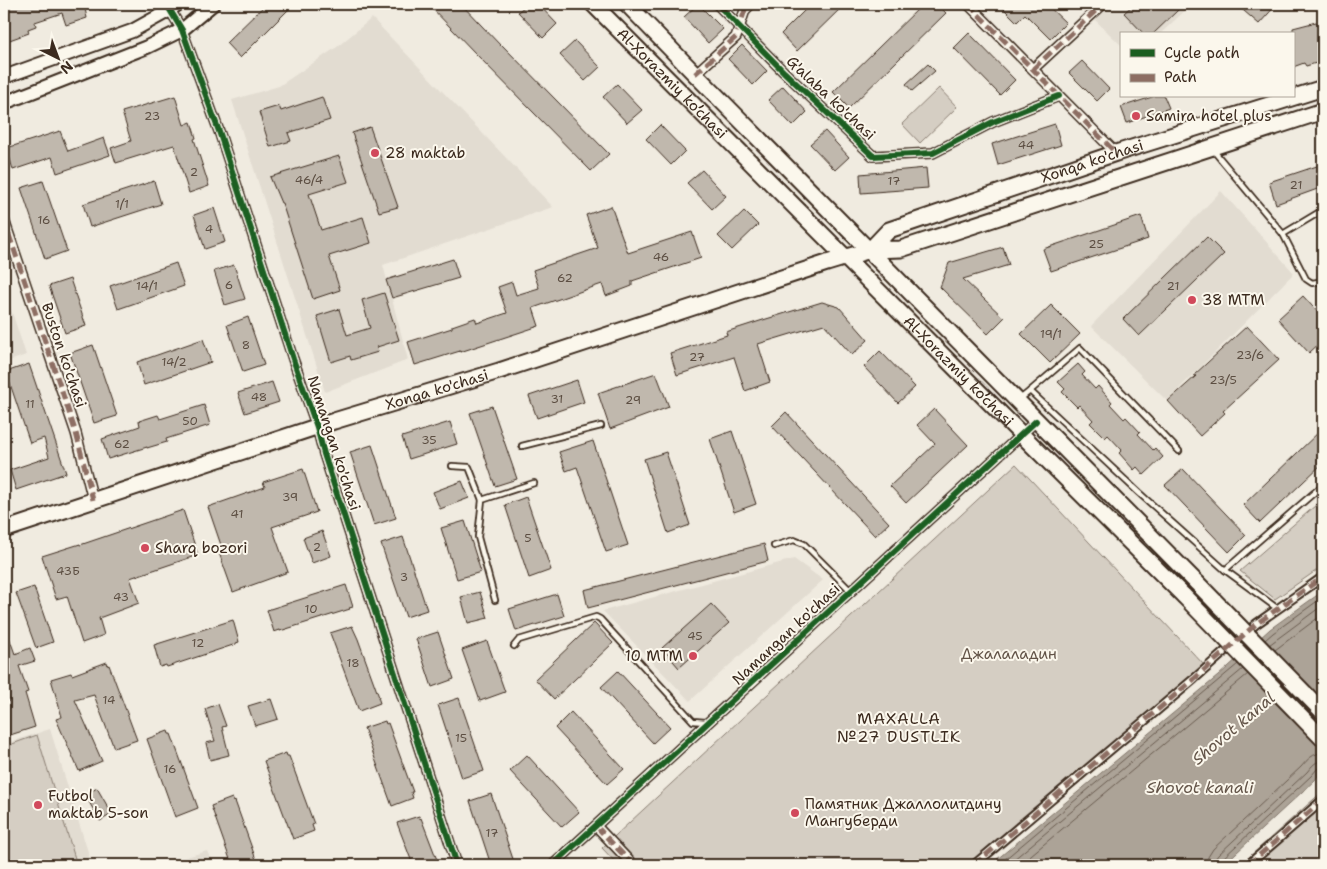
<svg xmlns="http://www.w3.org/2000/svg" width="1327" height="869" font-family="'Shantell Sans',sans-serif">
<rect width="100%" height="100%" fill="#f0ebe0"/>
<filter id="ink" filterUnits="userSpaceOnUse"><feTurbulence type="fractalNoise" baseFrequency=".02" numOctaves="2"/><feDisplacementMap in="SourceGraphic" scale="10" xChannelSelector="R" yChannelSelector="G"/><feConvolveMatrix kernelMatrix="1 2 1 2 8 2 1 2 1" color-interpolation-filters="sRGB"/></filter>
<g filter="url(#ink)">
<g fill="#e2dcd1">
<path d="M1111,4H1186L1189,7L1160,34H1121V45L1095,20Z"/>
<path d="M372,18L553,207L383,265L408,360L325,392L232,100L279,86L337,47Z"/>
<path d="M1221,191L1294,273L1167,401L1091,326Z"/>
<path d="M4,288L26,355L4,363Z"/>
<path d="M794,559L823,580L690,701L603,611Z"/>
<path d="M50,729L92,865H4V744Z"/>
<path d="M207,851L214,865H159Z"/>
</g>
<g fill="#d5cec3" stroke="#887c70">
<path d="M939,88L957,107L920,143L902,124Z"/>
<path d="M1016,464L1205,666L967,865H618L602,848Z"/>
<path d="M1323,499V566L1275,599L1240,571Z"/>
<path d="M37,735L77,865H4V747Z"/>
<path d="M1323,791V865H1240Z"/>
</g>
<path fill="#aca397" stroke="#7f7367" d="M1323,591V769L1315,780L1223,865H990L1218,676L1270,629Z"/>
<g fill="none" stroke-linecap="round" stroke-linejoin="round">
<g stroke="#685a4e" stroke-width="1">
<path d="M1265,640L1273,633L1323,597"/>
<path d="M1269,645L1323,605"/>
<path d="M1275,650L1323,614"/>
<path d="M998,865L1238,664"/>
<path d="M1007,865L1243,669"/>
<path d="M1019,865L1248,674"/>
<path d="M1207,865L1208,857L1213,849L1301,767C1308,759 1313,753 1323,753"/>
<path d="M1214,865L1215,859L1218,855L1307,772C1312,766 1315,761 1323,761"/>
<path d="M1221,865L1222,859L1311,776L1318,768L1323,767"/>
</g>
</g>
<g fill="#c0b8ad" stroke="#3b2a1e">
<path d="M4,4H84L87,18L66,25L62,13L35,22L36,26L28,29L29,33L4,42Z"/>
<path d="M266,4H294L240,58L226,43Z"/>
<path d="M428,4H461L501,46L502,45L609,154L591,171L476,54Z"/>
<path d="M527,4H538L557,24L543,38L518,12Z"/>
<path d="M698,4L723,29L708,43L684,17Z"/>
<path d="M811,4H845L797,51L781,34Z"/>
<path d="M923,4H937L946,13L849,108L833,92Z"/>
<path d="M999,4H1046L1066,23L1050,39L1025,14L1017,22Z"/>
<path d="M1134,4H1172L1178,10L1153,34H1144L1124,13Z"/>
<path d="M1236,4H1277L1259,24Z"/>
<path d="M1316,22L1320,24L1323,33V61L1306,66L1304,63L1293,67V28Z"/>
<path d="M969,33L1015,80L1000,95L954,48Z"/>
<path d="M575,41L600,67L585,81L560,55Z"/>
<path d="M742,45L767,71L753,85L728,59Z"/>
<path d="M1082,61L1109,89L1097,101L1069,73Z"/>
<path d="M928,64L935,71L912,91L906,84Z"/>
<path d="M617,84L642,110L627,123L603,97Z"/>
<path d="M783,86L807,112L793,126L768,100Z"/>
<path d="M175,96L184,125L191,122L196,138L194,139L209,186L189,193L174,145L116,163L111,148L131,141L122,112Z"/>
<path d="M1155,96H1164L1169,108L1127,123L1121,107Z"/>
<path d="M322,97L330,120L288,133L291,141L270,147L259,112L279,106L281,111Z"/>
<path d="M1055,124L1061,145L998,165L992,144Z"/>
<path d="M660,125L685,151L671,165L646,139Z"/>
<path d="M370,127L398,207L379,212L352,133Z"/>
<path d="M60,131L68,151L104,138L110,155L57,173L52,157L13,170L7,148Z"/>
<path d="M825,131L849,157L835,170L810,144Z"/>
<path d="M339,156L348,182L309,194L321,230L363,217L371,243L329,256L340,290L313,299L282,203H281L270,177Z"/>
<path d="M1323,164V187L1276,204L1269,182Z"/>
<path d="M926,168L928,188L861,193L860,174Z"/>
<path d="M702,170L726,196L712,209L687,183Z"/>
<path d="M43,181L67,251L45,259L21,188Z"/>
<path d="M154,181L161,204L90,227L83,204Z"/>
<path d="M611,206L628,253L692,232L701,258L632,281V286L606,296L602,284L533,308L539,326L460,352V351L415,365L408,342L452,328V326L475,318L477,323L507,313L498,287L512,282L516,295L539,288L533,270L598,248L586,215Z"/>
<path d="M214,208L225,242L205,249L194,215Z"/>
<path d="M744,211L758,225L732,250L718,236Z"/>
<path d="M1141,216L1148,239L1051,271L1043,249Z"/>
<path d="M1207,237L1224,254L1139,336L1123,319Z"/>
<path d="M1003,247L1009,265L963,279L1004,318L988,334L940,287L949,263Z"/>
<path d="M453,259L459,278L392,298L386,280Z"/>
<path d="M176,263L184,286L118,309L110,286Z"/>
<path d="M234,265L245,299L225,305L214,271Z"/>
<path d="M70,279L86,326L65,333L49,286Z"/>
<path d="M384,293L399,340L377,347L378,352L351,360L350,356L331,362L317,316L339,309L347,335L370,328L362,300Z"/>
<path d="M1303,296L1323,318V340L1309,353L1278,319Z"/>
<path d="M822,302L839,307L868,340L852,355L824,324L758,344L770,382L745,391L734,357L677,375L670,353L727,335L726,332L763,320Z"/>
<path d="M1051,305L1080,334L1050,363L1021,334Z"/>
<path d="M248,317L264,365L243,372L227,325Z"/>
<path d="M1247,326L1279,360L1223,411L1225,413L1200,436L1168,401L1196,376L1194,375Z"/>
<path d="M203,339L211,362L144,385L137,362Z"/>
<path d="M93,345L117,416L94,423L70,353Z"/>
<path d="M880,351L915,387L898,403L864,367Z"/>
<path d="M29,364L66,473L16,490L10,470L49,457L44,438L30,443L6,372Z"/>
<path d="M1078,364L1085,372L1082,375L1095,389L1098,386L1112,402L1110,404L1124,419L1126,417L1140,432L1138,434L1153,450L1155,448L1163,457L1144,475L1137,467L1134,470L1119,453L1122,450L1108,435L1105,438L1090,423L1093,420L1079,405L1077,407L1062,392L1065,389L1058,382Z"/>
<path d="M656,373L669,407L610,429L598,393Z"/>
<path d="M577,380L584,402L537,418L529,396Z"/>
<path d="M272,382L279,402L245,413L238,393Z"/>
<path d="M204,405L210,425L166,439L167,442L147,448V447L108,459L102,439L140,426L139,421L158,415L160,419Z"/>
<path d="M492,406L517,479L495,486L470,413Z"/>
<path d="M934,409L968,445L906,503L890,486L935,444L917,425Z"/>
<path d="M786,412L889,523L875,536L772,426Z"/>
<path d="M450,422L457,444L409,459L402,437Z"/>
<path d="M1323,428V463L1260,523L1243,505Z"/>
<path d="M732,431L756,504L734,512L710,439Z"/>
<path d="M593,441L628,545L606,552L577,467L566,471L559,452Z"/>
<path d="M372,445L396,518L374,525L350,452Z"/>
<path d="M666,452L690,525L668,533L644,459Z"/>
<path d="M303,469L317,512L272,527L288,572L233,592L218,550L222,548L208,507L265,487L263,482Z"/>
<path d="M1183,469L1246,535L1229,552L1165,485Z"/>
<path d="M462,481L469,498L440,509L433,492Z"/>
<path d="M526,497L551,570L529,578L505,505Z"/>
<path d="M183,510L198,555L130,578L139,603L99,618L104,635L82,643L67,596L56,599L42,556L80,544V545Z"/>
<path d="M465,521L481,572L457,579L441,528Z"/>
<path d="M322,531L331,556L312,563L303,538Z"/>
<path d="M403,537L427,610L406,617L381,544Z"/>
<path d="M764,544L768,561L588,608L584,590Z"/>
<path d="M346,585L353,607L349,608L350,609L280,631V630L274,632L267,610Z"/>
<path d="M34,587L53,642L36,648L16,593Z"/>
<path d="M480,592L488,618L468,623L461,597Z"/>
<path d="M557,594L564,616L516,631L509,609Z"/>
<path d="M711,604L729,623L679,668L662,648Z"/>
<path d="M233,620L239,642L236,643V644L167,667L166,665L160,667L154,645Z"/>
<path d="M594,623L613,643L554,699L535,679Z"/>
<path d="M4,626H5L15,654L30,648L35,661L19,666L28,692L25,693L35,727L4,737V703L9,701L4,687Z"/>
<path d="M352,626L358,639L379,697H378L380,703L359,711L330,633Z"/>
<path d="M438,632L454,679L432,687L416,639Z"/>
<path d="M487,641L505,692L480,701L462,650Z"/>
<path d="M107,662L108,666L109,665L137,740L114,748L94,695L75,700L102,761L79,771L56,719L62,717L51,679L71,673L72,675Z"/>
<path d="M618,671L670,727L653,743L601,687Z"/>
<path d="M459,698L484,771L462,778L438,705Z"/>
<path d="M271,699L278,719L255,726L248,706Z"/>
<path d="M218,704L226,726L222,727L229,755L210,760L206,743L215,741L205,709Z"/>
<path d="M571,712L624,769L607,784L555,728Z"/>
<path d="M385,721L386,724L388,723L413,792H411L413,798L392,806L364,728Z"/>
<path d="M168,731L169,734H171L198,808L175,817L147,739Z"/>
<path d="M286,753L287,756H289L314,824L312,825L314,831L293,839L264,761Z"/>
<path d="M527,755L579,812L562,827L510,771Z"/>
<path d="M97,788L112,814L100,821L85,795Z"/>
<path d="M491,794L515,865H491L470,801Z"/>
<path d="M232,798L234,802L235,801L258,865H232L211,806Z"/>
<path d="M419,816L420,819L421,818L439,865H413L397,823Z"/>
</g>
<g fill="none" stroke-linecap="round" stroke-linejoin="round">
<defs>
<g id="service">
<path d="M1213,150L1283,234L1306,279L1312,283L1318,282L1323,279"/>
<path d="M1283,234L1323,210"/>
<path d="M1030,391L1080,348L1179,451"/>
<path d="M1020,399L1030,391L1138,492L1225,570L1323,485"/>
<path d="M522,446L601,426"/>
<path d="M452,466L469,467L482,500"/>
<path d="M774,546L794,540L804,544L851,591"/>
<path d="M1225,570L1278,609"/>
<path d="M495,600L478,537L482,500L534,483"/>
<path d="M514,646L519,640L596,617L600,619L693,721L706,722"/>
</g>
<g id="pedestrian">
<path d="M974,865L1194,679L1256,624L1323,577"/>
<path d="M1248,865L1323,800"/>
</g>
<g id="minor">
<path d="M717,4L784,72L873,156L933,153L993,122L1059,96"/>
<path d="M968,4L1116,153"/>
<path d="M170,10L182,30L220,134L293,359L317,427L324,454L457,865"/>
<path d="M1033,69L1103,4"/>
<path d="M695,74L736,37L745,10L751,4"/>
<path d="M4,220L76,433L93,500"/>
<path d="M596,826L633,865"/>
<path d="M553,865L1036,421"/>
</g>
<g id="secondary">
<path d="M4,77L132,31L170,10L178,4"/>
<path d="M4,103L147,47L182,30L213,4"/>
</g>
<g id="primary">
<path id="s1" d="M593,4L1022,435L1184,596"/>
<path d="M627,4L695,74L1197,583"/>
<path id="s2" d="M870,250L889,230L1116,153L1323,88"/>
<path id="s3" d="M4,530L334,421L499,371L827,263L870,250L901,249L1323,111"/>
</g>
</defs>
<use href="#service" stroke="#3b2a1e" stroke-width="8"/>
<use href="#pedestrian" stroke="#3b2a1e" stroke-width="11"/>
<use href="#minor" stroke="#3b2a1e" stroke-width="12"/>
<use href="#secondary" stroke="#3b2a1e" stroke-width="16"/>
<use href="#primary" stroke="#3b2a1e" stroke-width="19"/>
<use href="#service" stroke="#fbf7ec" stroke-width="4.5"/>
<use href="#pedestrian" stroke="#fbf7ec" stroke-width="7"/>
<use href="#minor" stroke="#fbf7ec" stroke-width="9"/>
<use href="#secondary" stroke="#fbf7ec" stroke-width="12"/>
<use href="#primary" stroke="#fbf7ec" stroke-width="15"/>
<defs>
<g id="primary-bridge">
<path d="M1197,583L1323,712"/>
<path d="M1184,596L1323,739"/>
</g>
</defs>
<use href="#primary-bridge" stroke="#3b2a1e" stroke-width="19" stroke-linecap="butt"/>
<use href="#primary-bridge" stroke="#fbf7ec" stroke-width="15"/>
<g stroke="#8d6e63" stroke-width="5" stroke-dasharray="10 5" stroke-linecap="butt">
<path d="M968,4L1116,153"/>
<path d="M1033,69L1103,4"/>
<path d="M695,74L736,37L745,10L751,4"/>
<path d="M4,220L76,433L93,500"/>
<path d="M596,826L633,865"/>
<path d="M974,865L1194,679L1256,624L1323,577"/>
<path d="M1248,865L1323,800"/>
</g>
<defs>
<g id="cycleway">
<path d="M717,4L784,72L873,156L933,153L993,122L1059,96"/>
<path d="M170,10L182,30L220,134L293,359L317,427L324,454L457,865"/>
<path d="M553,865L1036,421"/>
</g>
</defs>
<use href="#cycleway" stroke="#fbf7ec" stroke-width="9"/>
<use href="#cycleway" stroke="#1b5e20" stroke-width="6"/>
</g>
</g>
<g fill="#d1495b" stroke="#fbf7ec" stroke-width="2">
<circle cx="1136" cy="116" r="5"/>
<circle cx="375" cy="153" r="5"/>
<circle cx="1192" cy="300" r="5"/>
<circle cx="145" cy="548" r="5"/>
<circle cx="693" cy="656" r="5"/>
<circle cx="38" cy="805" r="5"/>
<circle cx="795" cy="813" r="5"/>
</g>
<g text-anchor="middle" stroke-width="4" stroke-linejoin="round" paint-order="stroke">
<g font-size="12" fill="#5c4e42">
<text x="152" y="120">23</text>
<text x="1026" y="149">44</text>
<text x="194" y="176">2</text>
<text x="309" y="184">46/4</text>
<text x="894" y="185">17</text>
<text x="1296" y="189">21</text>
<text x="122" y="208">1/1</text>
<text x="44" y="224">16</text>
<text x="209" y="233">4</text>
<text x="1096" y="248">25</text>
<text x="661" y="261">46</text>
<text x="565" y="282">62</text>
<text x="229" y="289">6</text>
<text x="147" y="290">14/1</text>
<text x="1173" y="290">21</text>
<text x="1051" y="338">19/1</text>
<text x="246" y="349">8</text>
<text x="1250" y="359">23/6</text>
<text x="697" y="361">27</text>
<text x="174" y="366">14/2</text>
<text x="1223" y="384">23/5</text>
<text x="259" y="401">48</text>
<text x="557" y="403">31</text>
<text x="633" y="404">29</text>
<text x="30" y="408">11</text>
<text x="190" y="425">50</text>
<text x="429" y="444">35</text>
<text x="122" y="448">62</text>
<text x="290" y="501">39</text>
<text x="237" y="518">41</text>
<text x="528" y="542">5</text>
<text x="317" y="551">2</text>
<text x="68" y="575">43Б</text>
<text x="404" y="581">3</text>
<text x="121" y="601">43</text>
<text x="311" y="613">10</text>
<text x="695" y="640">45</text>
<text x="198" y="647">12</text>
<text x="353" y="667">18</text>
<text x="109" y="704">14</text>
<text x="461" y="742">15</text>
<text x="170" y="773">16</text>
<text x="492" y="837">17</text>
</g>
<g font-size="15" fill="#3b2a1e" stroke="#fbf7ec">
<text dy="5" stroke="none"><textPath href="#s1" startOffset="112">Al-Xorazmiy ko’chasi</textPath></text>
<text transform="translate(831 98) rotate(43)" y="5">G'alaba ko'chasi</text>
<text dy="5" stroke="none"><textPath href="#s2" startOffset="242">Xonqa ko'chasi</textPath></text>
<text transform="translate(64 355) rotate(71)" y="5">Buston ko'chasi</text>
<text dy="5" stroke="none"><textPath href="#s1" startOffset="518">Al-Xorazmiy ko’chasi</textPath></text>
<text dy="5" stroke="none"><textPath href="#s3" startOffset="455">Xonqa ko'chasi</textPath></text>
<text transform="translate(334 443) rotate(72)" y="5">Namangan ko'chasi</text>
<text transform="translate(786 634) rotate(-43)" y="5">Namangan ko'chasi</text>
</g>
<g font-size="15" fill="#3b2a1e" stroke="#fbf7ec" text-anchor="start">
<text x="1146" y="121">Samira hotel plus</text>
<text x="385" y="158">28 maktab</text>
<text x="1202" y="305">38 MTM</text>
<text x="155" y="553">Sharq bozori</text>
<text x="683" y="661" text-anchor="end">10 MTM</text>
<text x="48" y="801">Futbol<tspan x="48" dy="17">maktab 5-son</tspan></text>
<text x="805" y="809">Памятник Джаллолитдину<tspan x="805" dy="17">Мангуберди</tspan></text>
</g>
<g font-size="15" fill="#625347" stroke="#fbf7ec">
<text x="1009" y="659">Джалаладин</text>
</g>
<g font-size="16" letter-spacing="1" fill="#3b2a1e" stroke="#fbf7ec">
<text x="899" y="724">MAXALLA<tspan x="899" dy="18">№27 DUSTLIK</tspan></text>
</g>
<g font-size="16" font-style="italic" fill="#635448" stroke="#fbf7ec">
<text transform="translate(1233 728) rotate(-40)" y="6">Shovot kanal</text>
<text x="1200" y="793">Shovot kanali</text>
</g>
</g>
<rect width="1327" height="869" fill="none" stroke="#fbf7ec" stroke-width="20"/>
<rect x="10" y="10" width="1307" height="849" fill="none" stroke="#3b2a1e" stroke-width="2" filter="url(#ink)"/>
<rect x="1120" y="32" width="175" height="65" fill="#fbf7ec" stroke="#aea59a"/>
<rect x="1130" y="49" width="25" height="8" fill="#1b5e20" stroke="#aea59a"/>
<text x="1164" y="58" font-size="15" fill="#3b2a1e">Cycle path</text>
<rect x="1130" y="74" width="25" height="8" fill="#8d6e63" stroke="#aea59a"/>
<text x="1164" y="82" font-size="15" fill="#3b2a1e">Path</text>
<g transform="translate(58 58) rotate(138)" stroke="#fbf7ec" stroke-width="4" paint-order="stroke">
<path d="M0-4L9 19L0 12L-9 19Z" fill="#3b2a1e"/>
<text y="-8" font-size="14" font-weight="bold" text-anchor="middle" fill="#3b2a1e">N</text>
</g>
</svg>
